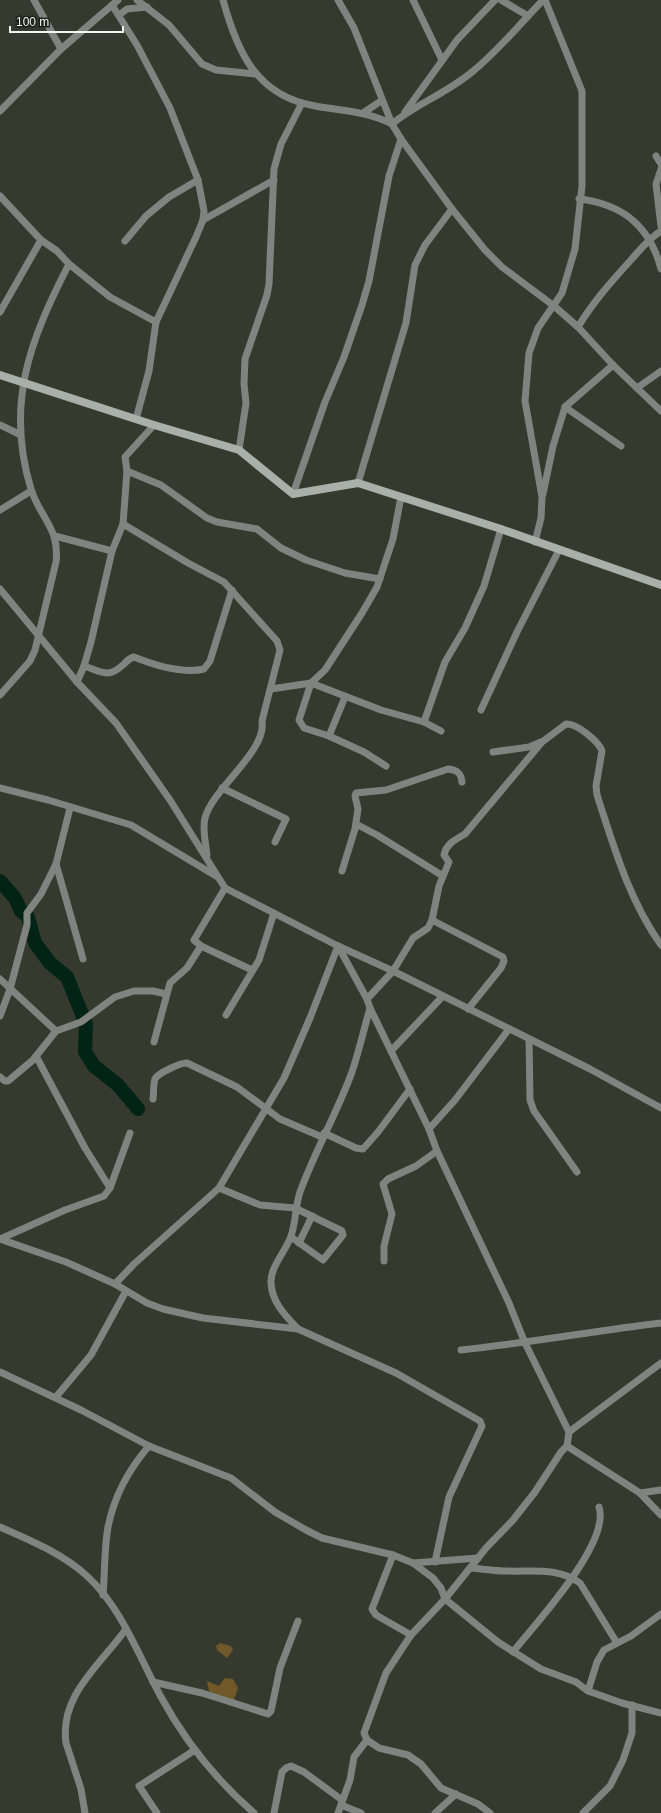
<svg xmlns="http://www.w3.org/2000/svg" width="661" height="1813" font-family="Arial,sans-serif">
<rect width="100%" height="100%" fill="#35392e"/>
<g fill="#705829">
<path d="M220,1643L231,1646L233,1650L227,1658L217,1650L216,1646Z"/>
<path d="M225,1678L233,1679L238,1688L232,1706C216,1698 210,1702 207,1681L219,1686Z"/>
</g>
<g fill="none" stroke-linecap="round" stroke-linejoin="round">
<path stroke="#012416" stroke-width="14" d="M0,881L15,898L21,911L28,917L35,943L50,963L67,977L86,1024L85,1052L94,1066L118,1085L138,1109"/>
<g stroke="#808480" stroke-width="7">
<path d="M34,0L61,49"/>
<path d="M137,0L169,25L202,64L216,70L256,74"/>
<path d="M223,0C237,51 256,96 315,106C342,111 367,111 392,124"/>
<path d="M338,0L354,28L392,124L401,139L452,209L485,250L502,267L554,306L578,327L613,365L661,411"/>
<path d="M413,0L442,60"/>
<path d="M501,0L528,16"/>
<path d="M112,5L137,45L170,108L198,180L204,211L203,220L196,237L156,322L149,371L136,419"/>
<path d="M119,15L127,9L147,7"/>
<path d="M0,111L61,49L118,0"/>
<path d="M405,112L457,40L495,0"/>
<path d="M363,113L381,101"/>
<path d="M392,124C416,104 447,93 472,72C498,51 520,24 543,0"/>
<path d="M656,156L661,164"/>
<path d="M661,169L656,184L661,226"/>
<path d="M0,196L41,240L57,251L69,264L110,297L156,322"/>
<path d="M579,199C623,204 650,226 661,269"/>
<path d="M203,220L274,180"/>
<path d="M125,241L146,216L169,197L198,180"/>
<path d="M0,312L41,240"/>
<path d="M578,327C593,302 611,282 630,261C640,250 648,239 661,231"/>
<path d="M637,388L661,371"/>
<path d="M565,407L621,446"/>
<path d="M0,425L19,434"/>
<path d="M239,450L246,403L244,384L245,359L267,295L269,284L274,169L281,144L302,103"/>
<path d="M127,471L161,485L207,518L217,522L257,529L281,548L306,560L345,573L380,579"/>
<path d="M358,483L406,323L415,265L425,245L452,209"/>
<path d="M293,494L325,402L344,357L362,305L369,281L389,176L401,139"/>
<path d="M543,494L553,446L565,407L613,365"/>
<path d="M0,510L31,491"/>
<path d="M123,524L188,563L224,582L277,641L280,650L262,721C267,751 213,788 205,818C202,829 206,844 207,855"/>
<path d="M55,536L112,551"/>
<path d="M535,542L541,518L542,497L525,401L529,353L538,328L562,293L575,249L582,186V91L545,0"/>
<path d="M0,589L77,682L116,723L170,800L225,888L338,946L393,971L590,1069L661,1108"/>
<path d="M84,666C103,672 108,679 124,664C127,661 129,658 134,657C154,665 182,674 204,669L210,661L232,590"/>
<path d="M77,682L84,666L91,642L112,551L123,524L127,471L125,457L154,425"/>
<path d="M271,689L311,683L381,710L424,722L441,731"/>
<path d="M0,695L30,661L35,650L56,562C60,528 40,518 31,489C5,404 30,340 69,264"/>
<path d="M481,710L517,632L559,550"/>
<path d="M424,722L445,662L465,628L484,586L501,529"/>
<path d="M329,736L345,697"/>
<path d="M493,752L529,747L541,742"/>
<path d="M386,766L364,752L329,736L304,728L299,720L311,683L325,670L362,613L377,587L393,539L401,497"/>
<path d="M0,788L48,800L131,825L216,876"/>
<path d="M222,788L286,819L275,842"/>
<path d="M356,824L377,835L443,876"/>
<path d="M56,864L83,959"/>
<path d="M342,871L355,829L358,809L355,796L356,793L386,790L448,769C457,770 461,773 462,782"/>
<path d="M225,888L194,940L201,946L252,970"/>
<path d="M432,920L503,957L504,961L501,968L468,1009"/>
<path d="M338,946L367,999L370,1008L429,1129L437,1151L509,1303L525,1343L569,1432L567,1446L561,1452L535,1492L513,1520L486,1548L445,1599L411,1635L386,1673L364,1733L367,1740L354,1757L350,1780L338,1813"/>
<path d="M0,979L56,1031"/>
<path d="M367,999L393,971L413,938L428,928L432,920L439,886L449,862L444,855C446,844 456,839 465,834L542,742L566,724C577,723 599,742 602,751L596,786L597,795C614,847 629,900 661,945"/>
<path d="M226,1015L259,960L274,913"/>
<path d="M0,1016L10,989L27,925V913L41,894L56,864L70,808"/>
<path d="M529,1039L530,1100L534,1111L577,1172"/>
<path d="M154,1042L170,983L187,968L201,946"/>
<path d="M391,1051L442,997"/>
<path d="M36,1056L85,1148L110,1188"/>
<path d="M0,1077L5,1081H8L33,1060L56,1031L81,1022L115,997L134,991H153L166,994"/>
<path d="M153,1099C154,1093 153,1085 155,1079C158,1073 180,1063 187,1063L237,1087L280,1119L322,1137"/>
<path d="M429,1129L455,1100L509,1029"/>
<path d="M324,1133L356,1148L363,1149L378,1132L410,1089"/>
<path d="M219,1188L260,1205L295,1208L342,1231L343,1235L323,1260L291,1237"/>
<path d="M0,1239L66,1262L115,1284L147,1303L163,1309L203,1318L298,1329L396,1373L480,1421L482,1426L449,1497L435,1562"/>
<path d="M0,1239L65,1210L104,1196L110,1188L130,1133"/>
<path d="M299,1243L312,1216"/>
<path d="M384,1261V1246L392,1214L383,1184L388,1179L416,1166L437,1151"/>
<path d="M115,1284L134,1264L219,1188L284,1078L310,1018L338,946"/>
<path d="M298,1329C286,1316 272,1303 271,1283C270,1267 286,1251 291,1236C296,1222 295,1207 300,1192C315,1151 337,1113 352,1072C359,1051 364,1029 370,1008"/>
<path d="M461,1350C528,1343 594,1331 661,1323"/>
<path d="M0,1372L81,1410L149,1446L231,1478L275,1512L306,1530L322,1538L393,1555L413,1563L433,1578L441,1588L445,1599L498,1642L541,1669L576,1682L588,1691L622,1703L661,1713"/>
<path d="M56,1397L91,1355L126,1291"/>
<path d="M569,1432L661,1363"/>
<path d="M567,1446L640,1493L661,1515"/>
<path d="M640,1493L661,1490"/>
<path d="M0,1527C30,1540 63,1554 87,1576C122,1608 139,1657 161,1697C185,1741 216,1780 254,1813"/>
<path d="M393,1555L372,1609L376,1615L411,1635"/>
<path d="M413,1563L478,1558"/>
<path d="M471,1568C483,1569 496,1571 508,1571C534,1572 557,1567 580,1583L617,1643"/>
<path d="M103,1595C105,1573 104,1549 108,1527C114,1497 129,1469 149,1446"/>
<path d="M513,1652C535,1624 611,1543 599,1507"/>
<path d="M153,1682L202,1693L268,1714L271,1711L280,1668L298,1621"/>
<path d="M588,1691L597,1662L604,1650L631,1636L661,1614"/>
<path d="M367,1740L379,1748L408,1755L421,1764L441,1788L478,1804L490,1813"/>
<path d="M341,1805L361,1813"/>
<path d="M85,1813L81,1789L66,1743C59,1695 102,1663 126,1629"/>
<path d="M157,1813L139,1786L195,1750"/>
<path d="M274,1813L282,1772L286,1768L291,1766L304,1772L342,1800"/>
<path d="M435,1813L456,1794"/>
<path d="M583,1813L610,1786L623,1760L632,1733V1705"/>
</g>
<path stroke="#a9b0a9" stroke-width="8" d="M0,375L154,425L239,450L293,494L358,483L501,529L661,585"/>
</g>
<path d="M10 26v6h113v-6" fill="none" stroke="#f3f6ef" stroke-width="2"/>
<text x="16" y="26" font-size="12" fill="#f3f6ef" stroke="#1e1f1b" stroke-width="3" paint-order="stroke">100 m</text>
</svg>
